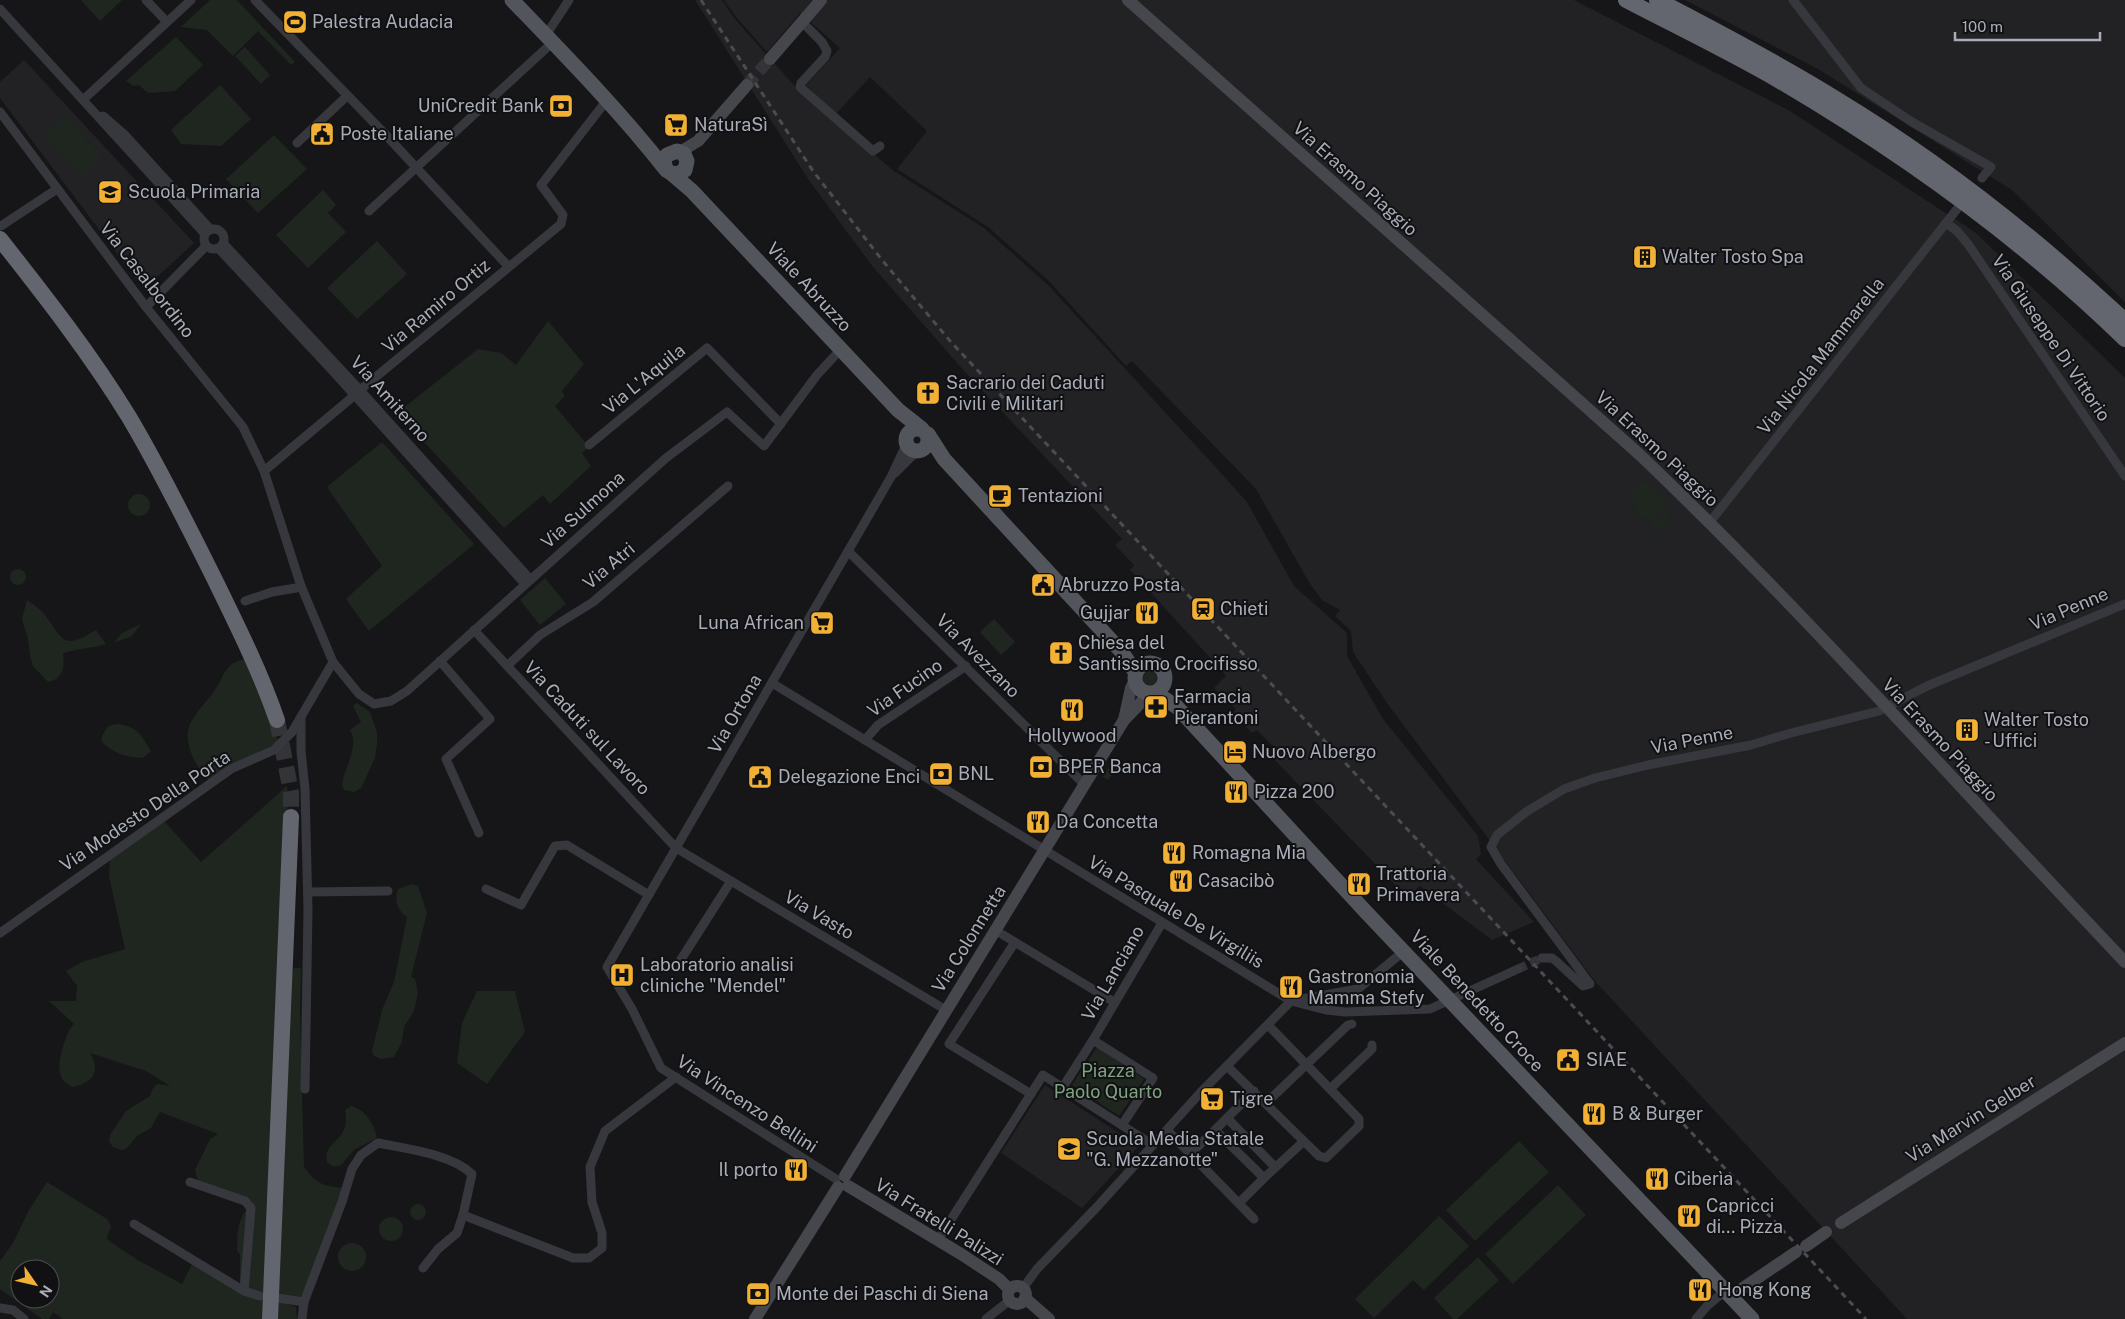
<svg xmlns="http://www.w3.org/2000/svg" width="2125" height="1319" font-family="'Public Sans',sans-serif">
<rect width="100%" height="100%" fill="#161618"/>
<g fill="#222225">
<path d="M695,0H722L734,18L800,92L894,171L984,228L1048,285L1211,462L1247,502L1294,586L1347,633V656L1383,719L1478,836L1481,854L1476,859L1534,922L1492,940L1420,886L1407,897L1267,752L1273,746L1257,730L1252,733L1233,713L1236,709L1214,688L1226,676L1225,674L1130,570L1134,565L1115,545L1122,539L965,372L873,267L808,179Z"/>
<path d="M724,0H1574L1790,111L1976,233L2125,378V1319H1907L1594,980L1387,703L1353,652L1351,631L1335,616L1340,610L1322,600L1310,584L1256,489L1132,361L1126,366L1049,281L988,227L897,169L927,131L870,77L835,115L806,85L840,48L800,13L767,52L736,17Z"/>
<path d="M1685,0H2125V302L2012,190L1818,69Z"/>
<path d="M24,60L194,243L144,289L0,98V82Z"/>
<path d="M1045,1085L1139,1146L1082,1208L1001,1153Z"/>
</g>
<g fill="#1e261f" fill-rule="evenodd">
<path d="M81,0H122L100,21Z"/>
<path d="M210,0H237L295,62L291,65L258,31L233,56L207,30L181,27Z"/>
<path d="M176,37L203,65L175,91L148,93L139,85L134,86L126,81Z"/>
<path d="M245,47L270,75L261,84L235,56Z"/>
<path d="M220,85L251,119L221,146L181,144L171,130Z"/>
<path d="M65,117L103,159L82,178L44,136Z"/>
<path d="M274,135L307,169L258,213L226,179Z"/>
<path d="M323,190L336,205L328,213L346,232L308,268L276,235Z"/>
<path d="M377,241L407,274L357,319L327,288Z"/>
<path d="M548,321L584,364L562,391L565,396L555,406L589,447L582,453L591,466L550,504L543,495L504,528L397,413L478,349L501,353L516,365Z"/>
<path d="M382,442L474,544L369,631L346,599L382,566L327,487Z"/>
<path d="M1642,480L1669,501L1650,521L1645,517L1643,520L1630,497Z"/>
<circle cx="139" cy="505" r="11"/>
<path d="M1668,508L1671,510L1658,536L1651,525Z"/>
<circle cx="18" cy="577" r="8"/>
<path d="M545,578L566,604L540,625L520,600Z"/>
<path d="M27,600C33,604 40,609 45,615C64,641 63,650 96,630L106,644C95,648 67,650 63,654C65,667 63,679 48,682L33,666L30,656L28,639L22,619Z"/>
<path d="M994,619L1015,642L1001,655L980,632Z"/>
<path d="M141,624L132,636L114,643L122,633Z"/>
<path d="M245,659L279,742L208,780C196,767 182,742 190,724C196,712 207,701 215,690C226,673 224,664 245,659Z"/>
<circle cx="1150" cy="678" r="7"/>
<path d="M357,703L370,712L377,733V744L375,758L361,788L354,792L344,790L342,785C344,768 360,746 350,730L361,722L353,706Z"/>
<path d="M117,724C139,727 140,734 151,751L143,758C126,757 114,754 102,742V736L108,726Z"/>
<path d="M1113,761L1130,768L1115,771L1108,780L1103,777Z"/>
<path d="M287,786L288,800L264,1294L240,1285V1254L237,1251C238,1233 236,1226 246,1210L242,1198L198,1182L195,1170L210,1139L218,1134L160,1112L151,1128L137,1136L126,1149L121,1150L113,1147L109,1142L110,1135L126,1111L150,1096L153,1088L157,1084L170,1086L146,1071L90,1053C101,1071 94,1083 72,1087C67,1084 61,1080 60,1073C57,1062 66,1031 74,1024L49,1001H76L77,986L66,971L82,962L125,949L109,876L110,859L164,821L201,862Z"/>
<path d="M412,884L418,886L427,913L411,977L415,979L418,993L414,1011L404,1027L402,1042L394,1057L381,1059L373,1055L372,1051L382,1010L394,982L407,917C397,910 394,901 398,889Z"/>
<path d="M294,968H301L300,1014L304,1167C316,1184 323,1186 344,1188L302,1298L276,1295L292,971Z"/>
<path d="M477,991H515L525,1032L487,1084L457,1063L462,1023Z"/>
<path d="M1097,1047L1144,1079L1119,1116L1072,1085Z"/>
<path d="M351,1106C366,1110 374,1124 377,1138L354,1150L341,1165L334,1167L327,1162C322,1139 352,1143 345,1110Z"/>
<path d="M1519,1141L1549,1172L1475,1241L1446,1210Z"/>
<path d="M47,1182L107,1219L111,1226L107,1238L109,1241L136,1259L182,1284L193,1262L264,1298L263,1319H63L53,1312L49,1319H42L0,1289V1261L13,1243L29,1210ZM20,1269H50V1299H20Z"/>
<path d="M1558,1185L1586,1215L1513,1284L1485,1254Z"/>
<circle cx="418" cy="1212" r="8"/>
<path d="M1439,1216L1469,1246L1424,1290L1413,1280L1374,1318L1355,1299Z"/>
<circle cx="391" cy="1229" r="12"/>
<circle cx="352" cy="1257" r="14"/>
<path d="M1478,1257L1499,1280L1457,1319H1453L1434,1298Z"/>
<path d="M274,1300L296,1307L297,1319H273Z"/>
</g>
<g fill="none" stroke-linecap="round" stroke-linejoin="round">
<path stroke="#333438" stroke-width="9" stroke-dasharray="9 4.5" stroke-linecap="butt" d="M1518,969L1542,958"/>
<path stroke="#333438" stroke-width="12" stroke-dasharray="12 6" stroke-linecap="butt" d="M747,85L770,59"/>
<path stroke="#333438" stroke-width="16" stroke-dasharray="16 8" stroke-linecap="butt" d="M277,720L291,792V817"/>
<g stroke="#37383d" stroke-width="9">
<path d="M146,0L167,22"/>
<path d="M255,0L383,132L508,266"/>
<path d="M1793,0L1861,88L1912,122L1991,167L1982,178"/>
<path d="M0,9L205,234"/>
<path d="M802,22L822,42L827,51L825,57L801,83L800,87L873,151L880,146"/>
<path d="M546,35L569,0"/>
<path d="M84,99L191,0"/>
<path d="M0,112L146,307L243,427L264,471"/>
<path d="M103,116L125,135L211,230"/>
<path d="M297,143L347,96"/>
<path d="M369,211L553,42"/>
<path d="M1946,223L1957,231L1968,244L2125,476"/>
<path d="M1,226L57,189"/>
<circle cx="214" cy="239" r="10"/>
<path d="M223,243L360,390L530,579"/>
<path d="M218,248L329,367L525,584"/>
<path d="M146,307L206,246"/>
<path d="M360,390L561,224L563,215L541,185L607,100"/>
<path d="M355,395L264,471L301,586L333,662L359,694L374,704L391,701L407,691L666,458L727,412L764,446L817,375L841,349"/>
<path d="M589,445L707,348L781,424"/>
<path d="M895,473L917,451"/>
<path d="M1710,522L1957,209"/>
<path d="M848,551L1085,785"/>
<path d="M245,601L272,592L296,588L301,586"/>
<path d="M474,630L676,848L946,1010"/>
<path d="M440,661L490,719L446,759L479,833"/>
<path d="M507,666L540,635L593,602L728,486"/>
<path d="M772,683L1291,1001L1326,1010L1345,1012L1430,1009L1518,969"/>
<path d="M301,717V751L305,789L308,910L305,1089"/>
<path d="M865,740L878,725L966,666"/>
<path d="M486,889L521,905L555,846L567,845L649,895"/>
<path d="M308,892L388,891"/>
<path d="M995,930L1114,1002"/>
<path d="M0,933L231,769L274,750L292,732L333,662"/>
<path d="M1015,942L949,1044L1031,1094"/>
<path d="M1542,958H1552L1556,961L1583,986L1590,984L1501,864L1491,847L1497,835L1526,812L1564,789L1595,778L1648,765L1751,745L1791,733L1879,711L1927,686L2125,604"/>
<path d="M680,961L731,881"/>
<path d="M1093,1040L1153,1078L1122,1125"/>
<path d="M1227,1066L1319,1156L1326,1158L1359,1126V1119L1268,1025"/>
<path d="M1063,1087L1093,1040L1162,923"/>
<path d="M1330,1089L1372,1049V1045"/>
<path d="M1266,1103L1348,1025L1352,1024"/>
<path d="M1227,1118L1275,1167"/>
<path d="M1167,1130L1254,1219"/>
<path d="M1215,1130L1254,1091"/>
<path d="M1190,1154L1215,1130L1264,1178L1303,1142"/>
<path d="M836,1179L661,1068L632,1009L607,967L891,477L907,443"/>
<path d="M190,1182L245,1201L251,1208L244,1291"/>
<path d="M1239,1203L1264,1178"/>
<path d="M463,1215L573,1258H589L602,1248V1233L592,1202L590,1167L605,1131L676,1077"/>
<path d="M134,1224L244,1291L260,1296"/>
<path d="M938,1240L1043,1075L1153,1145"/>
<path d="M1023,1288L1037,1269L1096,1208L1201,1092L1291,1001L1358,989L1404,951"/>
<path d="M277,1298L304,1302L302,1319"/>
<path d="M304,1302L342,1202L352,1169L361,1155L378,1143C407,1149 451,1154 472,1174L463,1215L457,1233L438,1249L423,1268"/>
<path d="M0,1308L13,1310L24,1319"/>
<path d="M986,1319L1010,1300"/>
<path d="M1696,1319L1707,1306L1726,1290"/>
</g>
<g stroke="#45474d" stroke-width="12">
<path d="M1128,0L1639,454C1809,616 1964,793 2125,962"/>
<path d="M770,59L821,0"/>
<path d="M680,152L698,141L747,85"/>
<path d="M1124,720L1131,688L1135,681"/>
<path d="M845,1176L1124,720L1149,694"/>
<path d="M848,1186L961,1254L999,1279L1009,1289"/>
<path d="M1841,1223L2125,1043"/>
<path d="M1806,1246L1826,1232"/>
<circle cx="1017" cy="1295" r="9"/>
<path d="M1731,1296L1796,1252"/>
<path d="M1025,1298L1049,1319"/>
<path d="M755,1319L838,1187"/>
</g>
<g stroke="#53555c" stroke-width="15">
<path d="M512,0C565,55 619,110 666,170L671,173L677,174L685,170L687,161L684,154L677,151L667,155L664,161L666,170"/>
<path d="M671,173L692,191L898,410L922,429"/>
<circle cx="917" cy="440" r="11"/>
<path d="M928,434L944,459L1121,651L1136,673"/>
<circle cx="1150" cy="678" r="15"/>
<path d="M1156,693L1177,707L1366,912L1752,1319"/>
</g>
<g stroke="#63666e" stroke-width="16">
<path d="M1626,0C1678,27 1730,52 1780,81C1904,154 2022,239 2125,339"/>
<path d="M1657,0C1717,31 1778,63 1836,99C1940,162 2036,238 2125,321"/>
<path d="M0,239C45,296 91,355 129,417C160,469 187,524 214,578C237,625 260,671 277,720"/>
<path d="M270,1319L291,817"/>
</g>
<path stroke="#4a4c52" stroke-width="3" stroke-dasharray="6 5" stroke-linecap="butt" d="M701,0L813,171L882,260L951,342L1866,1319"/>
</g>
<defs>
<symbol id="stadium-square" viewBox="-11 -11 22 22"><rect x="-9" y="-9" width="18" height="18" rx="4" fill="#f2b134" stroke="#111113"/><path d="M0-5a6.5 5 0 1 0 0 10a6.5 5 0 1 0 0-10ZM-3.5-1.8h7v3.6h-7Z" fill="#111"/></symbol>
<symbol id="bank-square" viewBox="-11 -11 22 22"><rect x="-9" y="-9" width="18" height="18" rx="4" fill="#f2b134" stroke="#111113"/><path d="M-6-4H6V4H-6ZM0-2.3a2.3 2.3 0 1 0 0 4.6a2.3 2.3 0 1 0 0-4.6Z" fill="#111"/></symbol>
<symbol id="supermarket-square" viewBox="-11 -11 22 22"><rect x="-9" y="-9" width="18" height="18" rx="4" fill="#f2b134" stroke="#111113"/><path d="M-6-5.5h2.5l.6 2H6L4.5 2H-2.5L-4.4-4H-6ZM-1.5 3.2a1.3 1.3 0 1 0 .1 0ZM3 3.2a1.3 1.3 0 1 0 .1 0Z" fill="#111"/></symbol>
<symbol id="civic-square" viewBox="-11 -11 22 22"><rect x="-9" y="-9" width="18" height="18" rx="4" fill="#f2b134" stroke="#111113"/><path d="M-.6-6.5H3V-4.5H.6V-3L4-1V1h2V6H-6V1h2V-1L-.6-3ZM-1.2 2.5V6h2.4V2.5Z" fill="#111"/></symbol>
<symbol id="school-square" viewBox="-11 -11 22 22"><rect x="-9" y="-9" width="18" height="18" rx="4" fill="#f2b134" stroke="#111113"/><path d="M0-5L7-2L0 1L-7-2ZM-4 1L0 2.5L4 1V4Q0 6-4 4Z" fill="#111"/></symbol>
<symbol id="building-square" viewBox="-11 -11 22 22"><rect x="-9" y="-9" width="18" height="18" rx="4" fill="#f2b134" stroke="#111113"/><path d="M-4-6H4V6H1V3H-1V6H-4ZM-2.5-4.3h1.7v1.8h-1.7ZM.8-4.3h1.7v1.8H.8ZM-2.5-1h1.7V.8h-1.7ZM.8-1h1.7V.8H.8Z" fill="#111"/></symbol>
<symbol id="church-square" viewBox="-11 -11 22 22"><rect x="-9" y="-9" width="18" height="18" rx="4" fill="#f2b134" stroke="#111113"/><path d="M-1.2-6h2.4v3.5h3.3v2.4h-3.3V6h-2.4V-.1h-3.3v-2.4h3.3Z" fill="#111"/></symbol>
<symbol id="cafe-square" viewBox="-11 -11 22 22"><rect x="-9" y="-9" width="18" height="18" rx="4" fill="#f2b134" stroke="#111113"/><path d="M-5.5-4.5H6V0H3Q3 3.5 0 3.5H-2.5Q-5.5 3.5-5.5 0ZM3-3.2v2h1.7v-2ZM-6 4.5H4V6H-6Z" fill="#111"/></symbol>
<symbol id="station-square" viewBox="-11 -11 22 22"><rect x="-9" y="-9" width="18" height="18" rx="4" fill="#f2b134" stroke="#111113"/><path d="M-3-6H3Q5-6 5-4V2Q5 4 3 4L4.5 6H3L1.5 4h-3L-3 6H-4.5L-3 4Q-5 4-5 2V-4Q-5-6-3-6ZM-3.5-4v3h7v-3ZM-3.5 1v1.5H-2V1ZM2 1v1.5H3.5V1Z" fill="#111"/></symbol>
<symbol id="restaurant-square" viewBox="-11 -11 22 22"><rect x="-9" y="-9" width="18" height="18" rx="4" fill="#f2b134" stroke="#111113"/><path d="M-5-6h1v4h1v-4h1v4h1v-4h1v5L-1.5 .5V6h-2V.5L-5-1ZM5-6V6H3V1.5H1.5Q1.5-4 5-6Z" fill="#111"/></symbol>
<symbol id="pharmacy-square" viewBox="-11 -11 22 22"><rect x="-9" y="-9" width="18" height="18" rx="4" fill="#f2b134" stroke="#111113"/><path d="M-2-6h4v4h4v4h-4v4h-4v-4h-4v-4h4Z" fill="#111"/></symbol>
<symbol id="hotel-square" viewBox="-11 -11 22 22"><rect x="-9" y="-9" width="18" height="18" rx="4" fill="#f2b134" stroke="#111113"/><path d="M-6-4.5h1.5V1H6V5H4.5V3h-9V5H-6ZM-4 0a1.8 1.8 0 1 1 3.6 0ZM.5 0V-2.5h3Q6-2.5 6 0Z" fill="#111"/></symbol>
<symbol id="hospital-square" viewBox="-11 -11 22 22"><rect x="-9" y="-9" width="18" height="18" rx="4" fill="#f2b134" stroke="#111113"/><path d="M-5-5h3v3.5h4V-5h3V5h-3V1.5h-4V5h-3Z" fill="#111"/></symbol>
</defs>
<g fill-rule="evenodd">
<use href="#stadium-square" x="281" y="8" width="28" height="28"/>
<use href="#bank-square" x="547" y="92" width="28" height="28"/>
<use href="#supermarket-square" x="662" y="111" width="28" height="28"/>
<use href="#civic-square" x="308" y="120" width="28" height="28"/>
<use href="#school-square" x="96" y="178" width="28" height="28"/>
<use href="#building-square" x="1631" y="243" width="28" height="28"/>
<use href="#church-square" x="914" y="379" width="28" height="28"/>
<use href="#cafe-square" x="986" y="482" width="28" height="28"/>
<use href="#civic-square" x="1029" y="571" width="28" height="28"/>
<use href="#station-square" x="1189" y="595" width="28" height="28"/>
<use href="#restaurant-square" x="1133" y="599" width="28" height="28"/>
<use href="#supermarket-square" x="808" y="609" width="28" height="28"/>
<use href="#church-square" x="1047" y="639" width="28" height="28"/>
<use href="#pharmacy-square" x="1142" y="693" width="28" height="28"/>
<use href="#restaurant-square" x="1058" y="696" width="28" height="28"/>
<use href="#building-square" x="1953" y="716" width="28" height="28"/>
<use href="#hotel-square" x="1221" y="738" width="28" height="28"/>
<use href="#bank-square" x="1027" y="753" width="28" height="28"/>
<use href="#bank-square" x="927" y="760" width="28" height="28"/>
<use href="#civic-square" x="746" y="763" width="28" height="28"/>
<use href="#restaurant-square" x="1222" y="778" width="28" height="28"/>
<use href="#restaurant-square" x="1024" y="808" width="28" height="28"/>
<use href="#restaurant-square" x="1160" y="839" width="28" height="28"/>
<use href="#restaurant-square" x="1167" y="867" width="28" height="28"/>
<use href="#restaurant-square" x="1345" y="870" width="28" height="28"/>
<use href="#hospital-square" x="608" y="961" width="28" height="28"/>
<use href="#restaurant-square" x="1277" y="973" width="28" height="28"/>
<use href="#civic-square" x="1554" y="1046" width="28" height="28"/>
<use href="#supermarket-square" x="1198" y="1085" width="28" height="28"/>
<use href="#restaurant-square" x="1580" y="1100" width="28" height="28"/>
<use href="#school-square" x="1055" y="1135" width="28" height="28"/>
<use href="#restaurant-square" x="782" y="1156" width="28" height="28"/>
<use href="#restaurant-square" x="1643" y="1165" width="28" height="28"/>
<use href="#restaurant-square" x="1675" y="1202" width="28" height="28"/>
<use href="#restaurant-square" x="1686" y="1276" width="28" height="28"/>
<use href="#bank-square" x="744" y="1280" width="28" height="28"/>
</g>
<g text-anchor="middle" stroke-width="4" stroke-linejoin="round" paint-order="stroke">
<g font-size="18" fill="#a8adb8" stroke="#111113" text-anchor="start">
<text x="312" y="28">Palestra Audacia</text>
<text x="544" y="112" text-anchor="end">UniCredit Bank</text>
<text x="694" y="131">NaturaSì</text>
<text x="340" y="140">Poste Italiane</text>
<text x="128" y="198">Scuola Primaria</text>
<text x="1662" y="263">Walter Tosto Spa</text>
<text x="946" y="389">Sacrario dei Caduti<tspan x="946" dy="21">Civili e Militari</tspan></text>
<text x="1018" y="502">Tentazioni</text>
<text x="1060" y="591">Abruzzo Posta</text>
<text x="1220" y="615">Chieti</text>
<text x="1130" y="619" text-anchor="end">Gujjar</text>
<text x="804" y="629" text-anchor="end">Luna African</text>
<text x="1078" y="649">Chiesa del<tspan x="1078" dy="21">Santissimo Crocifisso</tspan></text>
<text x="1174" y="703">Farmacia<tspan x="1174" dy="21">Pierantoni</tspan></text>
<text x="1984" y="726">Walter Tosto<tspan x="1984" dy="21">- Uffici</tspan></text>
<text x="1072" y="742" text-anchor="middle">Hollywood</text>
<text x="1252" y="758">Nuovo Albergo</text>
<text x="1058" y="773">BPER Banca</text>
<text x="958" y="780">BNL</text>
<text x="778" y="783">Delegazione Enci</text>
<text x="1254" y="798">Pizza 200</text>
<text x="1056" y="828">Da Concetta</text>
<text x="1192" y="859">Romagna Mia</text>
<text x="1376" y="880">Trattoria<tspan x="1376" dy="21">Primavera</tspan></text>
<text x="1198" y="887">Casacibò</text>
<text x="640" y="971">Laboratorio analisi<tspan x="640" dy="21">cliniche "Mendel"</tspan></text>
<text x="1308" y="983">Gastronomia<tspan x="1308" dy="21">Mamma Stefy</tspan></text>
<text x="1586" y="1066">SIAE</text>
<text x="1230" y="1105">Tigre</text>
<text x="1612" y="1120">B &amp; Burger</text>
<text x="1086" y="1145">Scuola Media Statale<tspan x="1086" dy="21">"G. Mezzanotte"</tspan></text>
<text x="778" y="1176" text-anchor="end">Il porto</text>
<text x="1674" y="1185">Ciberìa</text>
<text x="1706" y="1212">Capricci<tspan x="1706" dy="21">di... Pizza</tspan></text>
<text x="1718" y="1296">Hong Kong</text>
<text x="776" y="1300">Monte dei Paschi di Siena</text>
</g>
<g font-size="18" fill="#a8adb8" stroke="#111113">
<text transform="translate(1355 179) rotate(42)" y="6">Via Erasmo Piaggio</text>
<text transform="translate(147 280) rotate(52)" y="6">Via Casalbordino</text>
<text transform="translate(809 287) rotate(47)" y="6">Viale Abruzzo</text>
<text transform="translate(436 306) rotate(-40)" y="6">Via Ramiro Ortiz</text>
<text transform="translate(2051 338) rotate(56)" y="6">Via Giuseppe Di Vittorio</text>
<text transform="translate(1821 356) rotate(-52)" y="6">Via Nicola Mammarella</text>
<text transform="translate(644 379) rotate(-39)" y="6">Via L'Aquila</text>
<text transform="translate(390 399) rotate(48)" y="6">Via Amiterno</text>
<text transform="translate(1657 449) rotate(43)" y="6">Via Erasmo Piaggio</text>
<text transform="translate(583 510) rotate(-42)" y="6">Via Sulmona</text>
<text transform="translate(609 566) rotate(-40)" y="6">Via Atri</text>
<text transform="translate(2069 609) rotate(-23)" y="6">Via Penne</text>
<text transform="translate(978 656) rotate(45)" y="6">Via Avezzano</text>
<text transform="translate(905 688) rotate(-35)" y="6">Via Fucino</text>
<text transform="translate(735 714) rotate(-60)" y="6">Via Ortona</text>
<text transform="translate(587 728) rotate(47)" y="6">Via Caduti sul Lavoro</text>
<text transform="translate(1692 740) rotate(-11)" y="6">Via Penne</text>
<text transform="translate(1940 740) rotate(47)" y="6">Via Erasmo Piaggio</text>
<text transform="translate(145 811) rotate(-34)" y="6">Via Modesto Della Porta</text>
<text transform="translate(1176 912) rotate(31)" y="6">Via Pasquale De Virgiliis</text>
<text transform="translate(819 915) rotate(31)" y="6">Via Vasto</text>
<text transform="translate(969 939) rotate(-58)" y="6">Via Colonnetta</text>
<text transform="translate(1113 973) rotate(-60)" y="6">Via Lanciano</text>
<text transform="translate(1477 1001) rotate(47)" y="6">Viale Benedetto Croce</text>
<text transform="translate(747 1104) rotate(33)" y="6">Via Vincenzo Bellini</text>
<text transform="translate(1971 1119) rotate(-32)" y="6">Via Marvin Gelber</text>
<text transform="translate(939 1222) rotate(32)" y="6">Via Fratelli Palizzi</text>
</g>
<g font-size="18" fill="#7fa381" stroke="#111113">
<text x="1108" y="1077">Piazza<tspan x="1108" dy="21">Paolo Quarto</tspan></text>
</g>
</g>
<g transform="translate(35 1284) rotate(124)"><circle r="24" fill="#111113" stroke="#4d4f55"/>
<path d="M0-4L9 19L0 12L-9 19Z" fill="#f2b134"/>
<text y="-8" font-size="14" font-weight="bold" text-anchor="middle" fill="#a8adb8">N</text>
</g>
<path d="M1955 32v8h145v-8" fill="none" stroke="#a8adb8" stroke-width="2.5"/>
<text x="1962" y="32" font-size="15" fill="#a8adb8" stroke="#111113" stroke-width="4" paint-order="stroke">100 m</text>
</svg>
